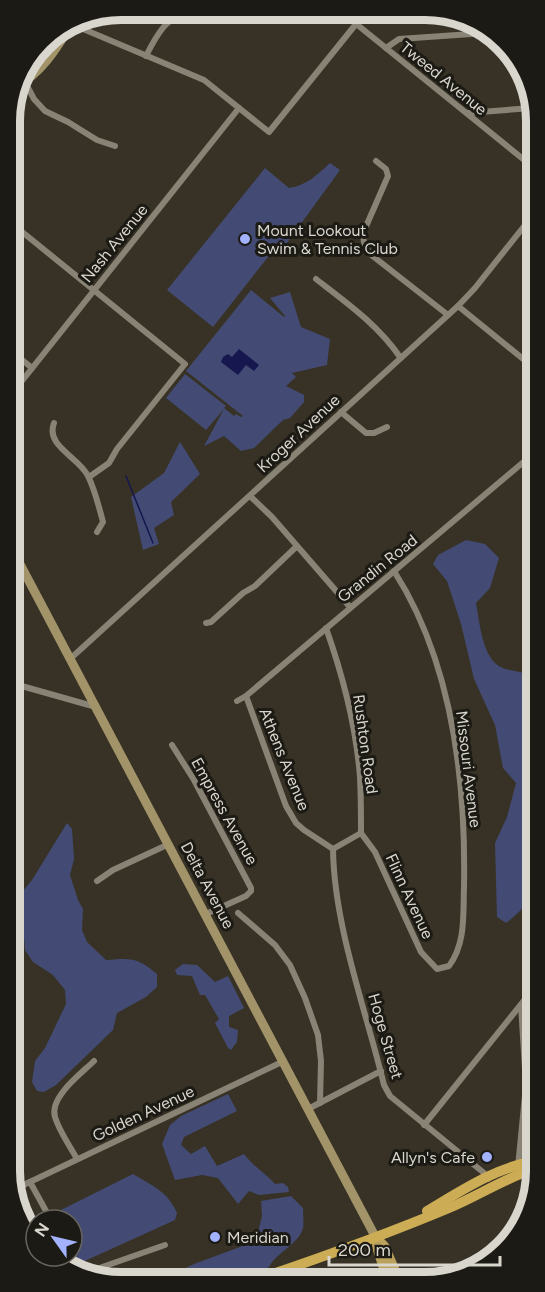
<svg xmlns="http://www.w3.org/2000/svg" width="545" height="1292" font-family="Figtree,sans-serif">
<rect width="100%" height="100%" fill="#373225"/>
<g fill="#434b74">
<path d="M330,163L340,170L284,247L275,248L213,327L167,290L265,168L289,188C306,186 318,174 330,163Z"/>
<path d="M251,290L284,317L285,316L270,298L290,292L301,327L330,339L327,365L292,373L296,377L286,386L304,395V402L290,418L283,420L254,448L241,451L224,436L204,446L224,409L206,430L166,398L185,374L226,406L224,408L234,416L236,414L241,417L243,416L186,371Z"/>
<path d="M180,442L200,474L171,502L174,515L154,528L159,544L143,550L131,497L164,473Z"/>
<path d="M466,540L485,544L499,558L490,588L476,603C480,623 482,660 503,668C513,672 526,671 534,679V732L523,752L534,760L535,855L533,858C535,891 534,902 506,923L497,917L495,843L507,817L516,783L503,768L495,725L474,679L461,624L447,581L433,564L438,555Z"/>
<path d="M67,823L72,829L74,859L70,875L78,900L83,909L82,930L87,942L106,960C131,958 137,957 157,974V987L146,997L117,1013L113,1030L56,1085L44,1092L37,1091L32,1082L35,1061L45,1048L66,1004L65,990L53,975L33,962L25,950L24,937L15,922L18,897L32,880Z"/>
<path d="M183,964L197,965L215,982L228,976L244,1008L229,1016V1027L238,1030L237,1042L231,1050L228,1048L215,1023L219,1019L205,995H200L192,976L177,975L175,970Z"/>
<path d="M535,995V1053L531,1051L526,1005Z"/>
<path d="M228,1094L237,1111L184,1137L181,1145L191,1154L205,1146L217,1166L244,1154C253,1166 265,1173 275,1184L283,1183L288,1187L289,1192L259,1195L249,1191L238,1204L218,1178L202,1175L175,1180L162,1144L170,1125L181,1116Z"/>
<path d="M133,1174C153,1186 168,1192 177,1213L175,1220L76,1265L72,1256V1220H56L53,1214Z"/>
<path d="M291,1196L303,1208C303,1215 304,1222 303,1228C300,1243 276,1253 269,1267L231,1280L171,1281L177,1272L194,1264L256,1241L262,1216L261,1201Z"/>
</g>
<path fill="#15174e" d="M239,349L259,365L254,371L246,365L238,375L221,362L223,357L228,354L232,357Z"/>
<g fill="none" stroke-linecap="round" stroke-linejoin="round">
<path stroke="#15174e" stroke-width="1.5" d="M126,476L153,543"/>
<g stroke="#898375" stroke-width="6">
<path d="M215,10L231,16"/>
<path d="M339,10L533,167"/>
<path d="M76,26L204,80L269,132L356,24"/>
<path d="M386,48L399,39L486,33"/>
<path d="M146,56C157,34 167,16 192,9"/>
<path d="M25,82L34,99L45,111L68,122L97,140L115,146"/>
<path d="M467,113L532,108"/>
<path d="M376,161L386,169L388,176L364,231C362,241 365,246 370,254L448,315"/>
<path d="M9,172L21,231L185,364L117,449L109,463L89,477"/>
<path d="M316,279C347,303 378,325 400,357"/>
<path d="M458,306L533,367"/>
<path d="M10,350L32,368"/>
<path d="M10,396L239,108"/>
<path d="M341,412L366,433H374L387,427"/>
<path d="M54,423C45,446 79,457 88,476C95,490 99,507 103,522L97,532"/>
<path d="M250,496L272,517L350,607"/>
<path d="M206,623L211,622L243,593L255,586L296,547"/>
<path d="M532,624H534"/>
<path d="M326,628C343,676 356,726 360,777C361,796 361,815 361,833L333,849"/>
<path d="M70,659L458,306L475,288L533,215"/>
<path d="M11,683L96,707"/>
<path d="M246,696L286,806L296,823L304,830L333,849"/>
<path d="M237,701L246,696L533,454"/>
<path d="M172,745L194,780L251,888V891L246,896L206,914"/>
<path d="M11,815H21"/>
<path d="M361,833L375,852L421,952L437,969L449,966C466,943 463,914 464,887C466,781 453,663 394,571"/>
<path d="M333,849C334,926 366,1010 384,1085L390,1096L484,1173L488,1179"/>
<path d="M97,881L113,870L169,844"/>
<path d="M238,913L275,945L290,965L305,998L318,1035L321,1061L320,1103"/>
<path d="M308,1109L381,1071"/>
<path d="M424,1125L535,987"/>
<path d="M77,1159C70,1146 59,1131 55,1117C49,1097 82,1073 94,1061"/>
<path d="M518,1167L526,1085L521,1005"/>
<path d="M30,1182L51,1220"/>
<path d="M13,1190L284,1061"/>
<path d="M67,1256L71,1266"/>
<path d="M85,1273L165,1245"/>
</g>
<g stroke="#a29369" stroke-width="9">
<path d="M17,86C41,73 55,51 69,28"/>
<path d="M11,547L376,1238"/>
</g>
<g stroke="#bba25c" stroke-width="10">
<path d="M376,1238L384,1246L399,1280"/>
<path d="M376,1238L378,1250L388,1280"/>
</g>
<g stroke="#ccac54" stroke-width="10">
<path d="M427,1211C461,1191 496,1167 536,1161"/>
<path d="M255,1280C320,1258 385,1235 449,1208C478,1196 505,1178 536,1168"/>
</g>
</g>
<g fill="#a2b2fd" stroke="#1c1a14" stroke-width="2">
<circle cx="245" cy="239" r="6"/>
<circle cx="487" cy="1157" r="6"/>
<circle cx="215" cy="1237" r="6"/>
</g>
<g text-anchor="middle" stroke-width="6" stroke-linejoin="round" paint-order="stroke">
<g font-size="16" fill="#d9d6ce" stroke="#1c1a14">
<text transform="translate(444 78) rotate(39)" y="6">Tweed Avenue</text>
<text transform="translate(114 243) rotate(-51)" y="6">Nash Avenue</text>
<text transform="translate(298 433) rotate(-43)" y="6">Kroger Avenue</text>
<text transform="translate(377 568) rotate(-39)" y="6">Grandin Road</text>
<text transform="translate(366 744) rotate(82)" y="6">Rushton Road</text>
<text transform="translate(285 759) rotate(68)" y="6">Athens Avenue</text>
<text transform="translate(469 769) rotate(83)" y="6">Missouri Avenue</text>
<text transform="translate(225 811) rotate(61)" y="6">Empress Avenue</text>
<text transform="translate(208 885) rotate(62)" y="6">Delta Avenue</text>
<text transform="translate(410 896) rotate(65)" y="6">Flinn Avenue</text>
<text transform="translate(386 1036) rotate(74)" y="6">Hoge Street</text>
<text transform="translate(143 1113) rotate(-25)" y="6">Golden Avenue</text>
</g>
<g font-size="16" fill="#d9d6ce" stroke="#1c1a14" text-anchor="start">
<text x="257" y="236">Mount Lookout<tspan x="257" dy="18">Swim &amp; Tennis Club</tspan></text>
<text x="475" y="1163" text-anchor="end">Allyn's Cafe</text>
<text x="227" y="1243">Meridian</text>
</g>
</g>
<path d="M0 0H545V1292H0ZM121 20H425A101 101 0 0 1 526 121V1171A101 101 0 0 1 425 1272H121A101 101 0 0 1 20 1171V121A101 101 0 0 1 121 20Z" fill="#1c1a14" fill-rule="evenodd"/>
<path fill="none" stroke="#d9d6ce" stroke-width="8" d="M121 20H425A101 101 0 0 1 526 121V1171A101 101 0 0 1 425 1272H121A101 101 0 0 1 20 1171V121A101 101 0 0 1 121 20Z"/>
<g transform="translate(54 1238) rotate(304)"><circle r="28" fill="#1c1a14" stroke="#68655e" stroke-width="1.5"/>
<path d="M0-4.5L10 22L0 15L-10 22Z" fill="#a2b2fd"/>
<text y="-9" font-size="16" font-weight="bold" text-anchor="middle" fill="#d9d6ce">N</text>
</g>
<path d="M329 1256v9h171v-9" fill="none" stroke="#d9d6ce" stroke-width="3"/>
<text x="338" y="1256" font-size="18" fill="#d9d6ce" stroke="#1c1a14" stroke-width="4.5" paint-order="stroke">200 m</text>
</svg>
